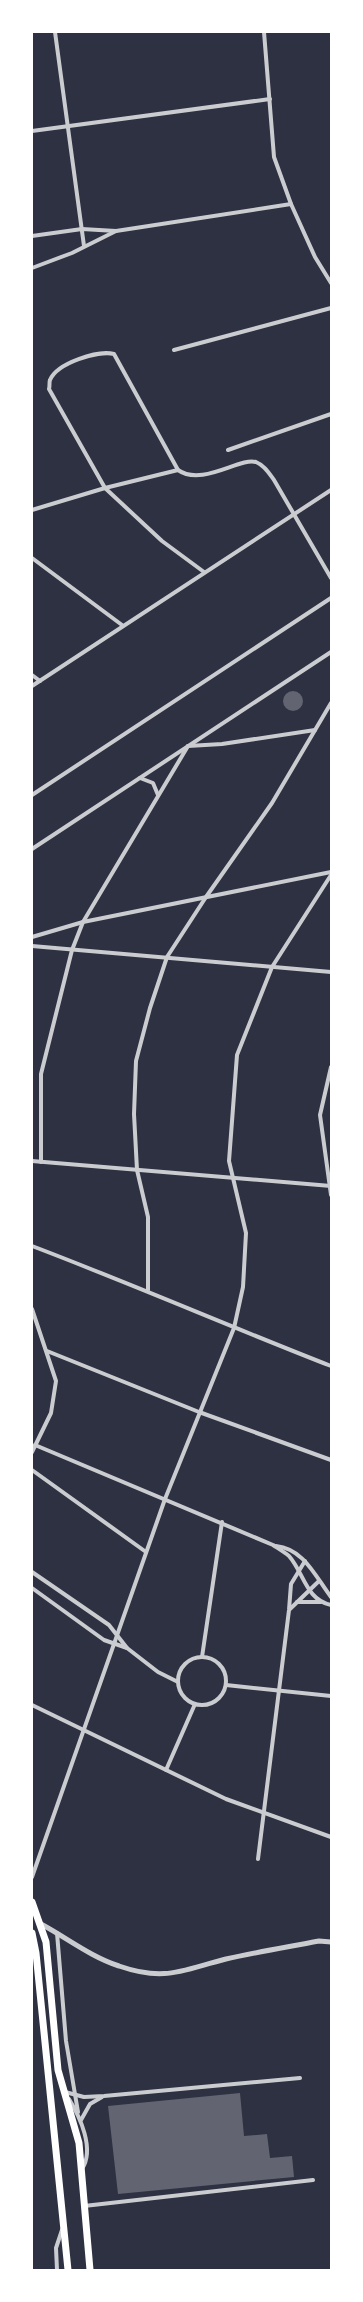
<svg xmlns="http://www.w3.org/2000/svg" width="363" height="2302" font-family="Helvetica,sans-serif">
<rect width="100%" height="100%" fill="#2d3142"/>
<g fill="#626471">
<circle cx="293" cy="701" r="10"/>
<path d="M240,2093L244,2136L267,2134L270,2158L292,2156L294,2177L118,2194L108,2106Z"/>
</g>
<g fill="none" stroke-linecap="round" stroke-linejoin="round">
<g stroke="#caccd0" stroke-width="4">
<path d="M55,32L84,246"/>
<path d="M264,32L274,157L291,204L315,257L331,283"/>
<path d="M32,131L270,99"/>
<path d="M32,236L82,229L116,231L291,204"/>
<path d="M32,268L72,253L116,231"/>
<path d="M174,350L331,308"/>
<path d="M228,450L331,414"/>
<path d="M32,510L105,488L178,470"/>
<path d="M32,558L122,625"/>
<path d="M204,572L162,541L105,488L49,389C50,386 49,382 50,380C57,363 98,350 114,354L178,470C202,487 240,457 256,462C264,465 269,473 274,480L331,578"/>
<path d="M32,675L40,681"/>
<path d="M32,686L331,490"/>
<path d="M188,746L222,744L315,730"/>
<path d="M140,778L153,783L158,795"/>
<path d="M32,795L331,598"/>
<path d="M32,849L331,652"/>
<path d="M32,937L83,922L331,872"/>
<path d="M32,946L331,972"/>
<path d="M331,1067L320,1115L331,1195"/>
<path d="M32,1161L331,1186"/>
<path d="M41,1162V1074L72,950L83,922L188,746"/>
<path d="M32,1246C132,1284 231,1327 331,1366"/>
<path d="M148,1290V1217L137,1170L134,1114L136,1061L150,1008L167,957L206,897L272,803L331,703"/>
<path d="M32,1309L56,1381L51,1413L32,1452"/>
<path d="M47,1351L199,1412L331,1460"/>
<path d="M35,1445L273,1545C279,1549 284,1552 289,1556C304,1573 306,1600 331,1605"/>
<path d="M32,1470L146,1552"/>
<path d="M276,1546C304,1549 315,1576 331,1597"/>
<path d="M32,1572L109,1625L127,1648L158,1672L178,1682"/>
<path d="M32,1588L104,1640L127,1648"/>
<path d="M297,1602H321"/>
<path d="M290,1609L319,1581"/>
<path d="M202,1657L222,1522"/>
<circle cx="202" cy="1681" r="24"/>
<path d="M226,1685L331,1696"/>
<path d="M32,1705L226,1799L331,1837"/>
<path d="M166,1770L195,1704"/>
<path d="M258,1859L289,1610L291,1584L305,1561"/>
<path d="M32,1877L165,1499L234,1328L243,1287L246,1233L229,1161L237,1055L272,967L331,875"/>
<path d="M57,1933L66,2041L78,2112"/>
<path d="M65,2092L84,2097L104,2096L300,2078"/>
<path d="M69,2099C80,2117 95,2149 82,2169"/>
<path d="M81,2120L90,2104L102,2097"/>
<path d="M84,2206L313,2180"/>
<path d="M57,2270L56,2248L62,2230"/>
</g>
<path stroke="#caccd0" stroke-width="5" d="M41,1924C67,1938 91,1957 119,1966C165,1982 182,1970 226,1959C257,1952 288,1947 319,1941L331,1942"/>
<g stroke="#fff" stroke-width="7">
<path d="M32,1902L46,1942L58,2070L79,2143L90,2270"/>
<path d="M32,1933L36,1953L68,2270"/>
</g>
</g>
<rect width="363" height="2302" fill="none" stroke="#ffffff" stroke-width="66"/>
</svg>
